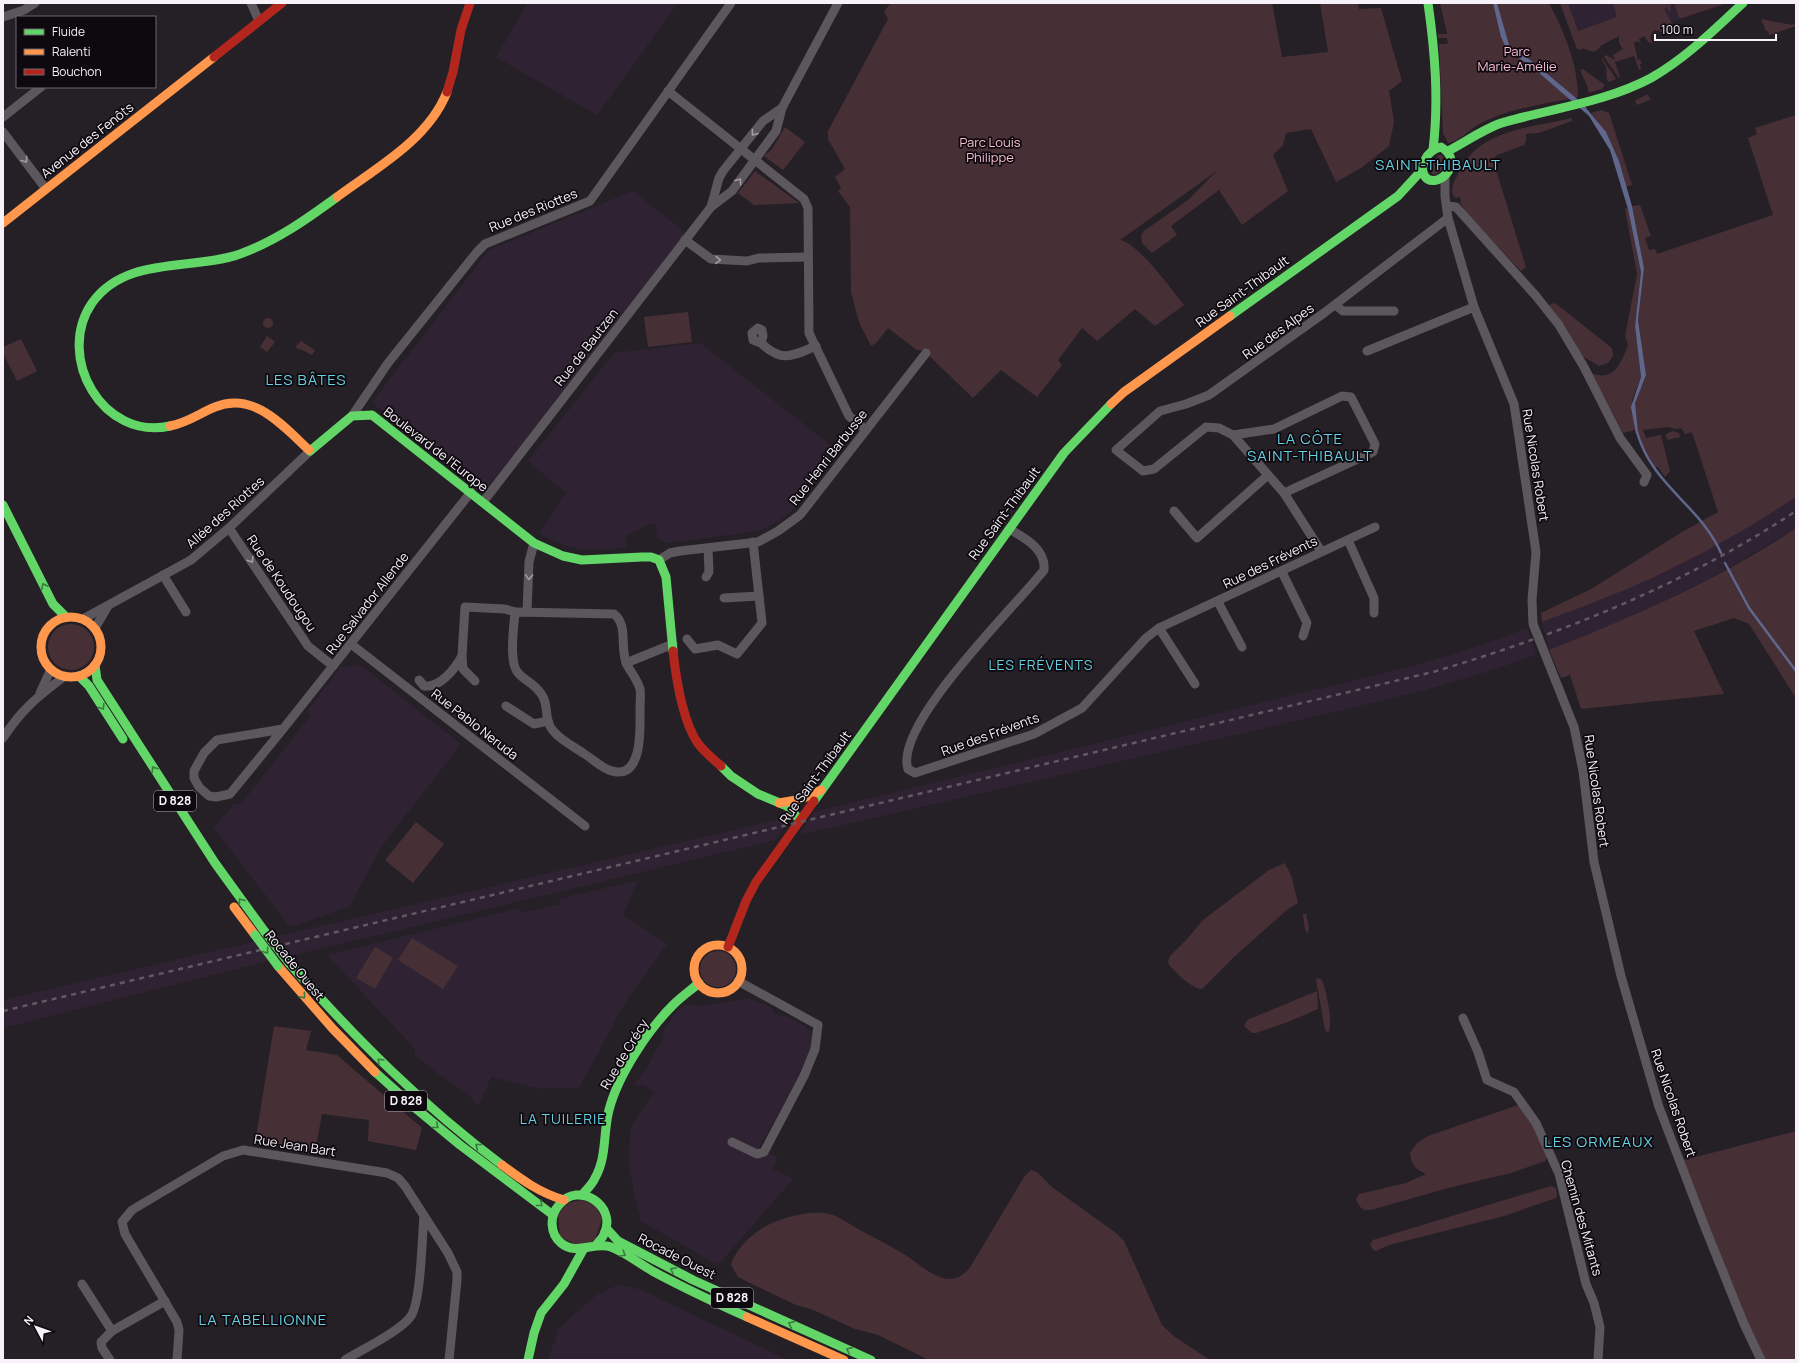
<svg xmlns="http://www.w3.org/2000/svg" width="1799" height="1363" font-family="Manrope,sans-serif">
<rect width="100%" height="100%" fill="#252026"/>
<g fill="#2f2333">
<path d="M528,3H678L597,115L496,57Z"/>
<path d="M1560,3H1727L1628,37L1623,26L1574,42Z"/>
<path d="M633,191L686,233L485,491L376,406L373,401L489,250Z"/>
<path d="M700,343L838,451L830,461L822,465L810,480L809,490L796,506L780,521L758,531L667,543L657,538L656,524H651L625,536L627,547L611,549H578L564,545L539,534L566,493L528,461L614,353Z"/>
<path d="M1796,497V528L1791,531L1709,579L1621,622L1549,650L1542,622L1626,590L1692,558L1768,515Z"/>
<path d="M1527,628L1536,655L1486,672L1425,690L1313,717L799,835L814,812L1417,665L1485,644Z"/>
<path d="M359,664L461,744L382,846L349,907L290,927L214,828L234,804H241L311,715L307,711L341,667Z"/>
<path d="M790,817L776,840L260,963L3,1028V1000Z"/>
<path d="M636,881V884L623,915L667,944L626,1001L579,1088H543L542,1089L491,1077L479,1105L476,1104L469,1095L433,1070L415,1055V1049L327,955L520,908L522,913L560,904L559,899Z"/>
<path d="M749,998L773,1008L775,1015L786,1016L805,1026L814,1034L817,1046L759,1147L778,1158L772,1168L793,1179L718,1265L639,1220L641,1218L636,1202L629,1166L630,1133L632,1125L654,1092L644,1085L633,1086L645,1071L661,1042L665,1027L683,1005L701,1006Z"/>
<path d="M618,1285L639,1289L788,1360H549L553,1344H555L557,1330L595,1296Z"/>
</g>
<g fill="#472f36">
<path d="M891,3H1272L1282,57L1328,52L1320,3H1358L1359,9L1381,8L1402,81L1389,91L1394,122L1389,146L1361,168L1336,182L1311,129L1286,133L1283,145L1273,155L1288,191L1242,225L1219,190L1171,226L1177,235L1152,253L1142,243L1141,235L1144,231L1188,200L1217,171L1120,240C1138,243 1171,289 1184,305L1155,326L1135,309L1097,341L1082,328L1058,360L1062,365L1037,397L1001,370L973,398L923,350H917L888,328L876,343L871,346L859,322L851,292L850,207L838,191L841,188L835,177L845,169L828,139V131L888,19L884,11Z"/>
<path d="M1440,3H1549C1564,32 1578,64 1578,97C1545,104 1510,108 1479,124C1470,129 1459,142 1448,143L1443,133L1439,44H1448L1447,38H1438V34H1447Z"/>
<path d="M1560,3H1568L1578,31L1617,17L1613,3H1671L1670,13L1667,7L1664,9L1673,26L1670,27L1669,33L1667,34L1665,29L1661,32L1658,30L1653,31L1650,37L1652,42L1649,43L1644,36L1639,39L1642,46L1638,41L1634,43L1638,60L1640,59L1642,64H1640L1641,69L1639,70L1634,56L1615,62L1620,77L1619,78L1604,57L1606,55L1615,60L1613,55L1623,49L1619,43V36L1600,46L1601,47L1594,52L1582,48L1581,50L1577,49Z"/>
<path d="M1674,3H1727L1682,18L1679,17Z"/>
<path d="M1761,19L1792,25L1796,23V26L1769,35L1768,31H1766Z"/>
<path d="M1601,58H1602L1616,79L1609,82L1607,80L1606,67Z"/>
<path d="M1583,69L1605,85L1602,89L1588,93V88L1580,70Z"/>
<path d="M1648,94L1650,100L1637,105L1635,101Z"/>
<path d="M1601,110L1609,113L1632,185L1626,187C1619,159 1610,135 1591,113Z"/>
<path d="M1796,115V497C1743,532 1684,565 1625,590C1597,601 1569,612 1542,622L1541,613L1591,589L1682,532L1718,512L1692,432L1685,434L1681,428L1676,429L1668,427L1643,430L1646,438L1661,435L1670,471L1665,477L1658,467H1654L1644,449L1638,433L1634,408L1635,401L1646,375L1638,320L1644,268L1632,206L1640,205L1651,236L1645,238L1649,250L1655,249L1657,254L1773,215L1748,138L1757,134L1755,128Z"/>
<path d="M1572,118V121L1539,133L1526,134V141L1524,145L1497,155L1493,160L1526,267L1521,271L1467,214L1460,202L1461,200L1460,197L1456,198L1453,195C1450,187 1455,181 1458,174C1478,129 1530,128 1572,118Z"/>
<path d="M785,127L805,142L783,170L764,156L772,149Z"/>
<path d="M1439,155H1442L1445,161V167L1437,174L1433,175L1430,169L1431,162Z"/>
<path d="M755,171L799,203L754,205L738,193Z"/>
<path d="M1628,208L1641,272L1635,326L1641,377L1632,400L1635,430L1623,433L1592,373C1614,383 1622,361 1628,345L1625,336L1637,274L1625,209Z"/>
<path d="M1555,303L1612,348L1613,356L1608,363L1599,366L1582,356L1566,327L1549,305Z"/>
<path d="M688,312L692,342L648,347L644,317Z"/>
<circle cx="268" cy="323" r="5"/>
<path d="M267,336L275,342L267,352L260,347Z"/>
<path d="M21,339L37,371L17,381L3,353V347Z"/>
<path d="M301,341L315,350L312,355L300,349H297L296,346Z"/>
<path d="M1672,431L1679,433L1680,437L1668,440L1665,435Z"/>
<path d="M1796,528V698L1749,624L1734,618L1694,631L1724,694L1581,709L1570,675L1561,678L1549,650C1635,616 1720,579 1796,528Z"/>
<circle cx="71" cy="647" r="23"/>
<path d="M416,822L444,844L413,883L385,860Z"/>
<path d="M1285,863L1292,878L1298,903L1288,909L1234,957L1202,989C1194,990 1171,970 1168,962L1170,956L1187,939L1203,920L1269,870Z"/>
<path d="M1303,914H1306L1309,927L1308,934L1305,929Z"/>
<path d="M412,938L458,966L443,989L398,960Z"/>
<path d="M375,947L393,958L375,989L356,978Z"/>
<circle cx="718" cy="969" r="18"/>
<path d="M1318,978L1322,980C1326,990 1334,1025 1328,1033L1325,1030L1317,985L1316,980Z"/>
<path d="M1317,991L1318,1009L1288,1022L1256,1033H1252L1244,1026L1247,1020Z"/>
<path d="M274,1026L311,1031L306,1050L337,1055L422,1128L416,1150L368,1141L369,1120L322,1114L315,1152L255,1143Z"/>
<path d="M1521,1104L1536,1129L1547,1158L1545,1161L1511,1173L1448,1188L1371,1210C1362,1211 1359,1207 1356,1199L1359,1194L1406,1183L1426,1174C1415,1169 1411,1165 1410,1153L1417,1143L1428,1136Z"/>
<path d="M1796,1131V1360H1761L1680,1161Z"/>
<path d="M1031,1170L1037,1172L1052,1187L1116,1233L1124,1241L1162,1325L1175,1337L1210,1360H929L878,1335L855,1329L811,1309L796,1305L754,1285L738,1277L731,1265C735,1250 749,1237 761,1229C775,1219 812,1209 829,1214C839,1216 849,1224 858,1229C873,1237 889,1245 904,1254C917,1262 932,1278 949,1279C959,1279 966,1273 971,1266L1024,1177Z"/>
<path d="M1551,1186L1556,1188L1557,1196L1556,1198L1504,1216L1389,1245L1376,1251L1373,1250L1370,1244L1373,1240Z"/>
<path d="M582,1200L596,1206L602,1219L595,1240L581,1247L560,1237L558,1214L568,1203Z"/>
</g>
<path fill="#5f678c" d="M1493,3H1497L1509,45L1533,62L1582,103L1606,132L1619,161L1632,206L1644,268L1638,320L1646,375L1635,403L1638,433L1636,434L1631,407L1641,377L1635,326L1641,272L1628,209L1610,150L1589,116L1531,66L1507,50L1501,37Z"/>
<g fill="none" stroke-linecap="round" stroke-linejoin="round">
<g stroke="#5f678c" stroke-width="2.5">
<path d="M1637,432C1652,486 1700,505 1721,553"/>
<path d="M1725,563L1749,608L1796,671"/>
</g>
<g stroke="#5c575c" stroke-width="9">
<path d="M251,3L259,21"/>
<path d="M3,17L24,10L35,3"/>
<path d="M668,91L804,199L808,208L809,333L849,416L866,430"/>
<path d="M3,117L41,87"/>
<path d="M3,132L46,189"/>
<path d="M1445,176V196L1448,218L1474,307L1514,404L1536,552L1532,600L1533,624L1574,727L1583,771L1594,862L1621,976L1659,1107L1706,1230L1744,1324L1761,1360"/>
<path d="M1447,206L1456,207L1536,296L1559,325L1584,367L1620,438L1647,475L1644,482"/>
<path d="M711,207L719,178L723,171L763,121L782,108"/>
<path d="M685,240L711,259L747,261L759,258L808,257"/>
<path d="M1335,305L1343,311H1394"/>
<path d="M761,343L753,340L752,333L758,328L762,330L763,336L761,343C782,363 792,356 816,346"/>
<path d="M1367,351L1474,307"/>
<path d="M352,416L388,363L477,252L485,244L590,201L731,3"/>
<path d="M1233,435L1274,429L1342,396L1351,397L1375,444L1373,452L1284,493"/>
<path d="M483,502L711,207L732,191L776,131L782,108L838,3"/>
<path d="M1174,511L1197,538L1268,475"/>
<path d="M229,528L308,646L333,666"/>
<path d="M1009,529C1025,538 1046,549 1044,570C1016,606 893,725 908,769L915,773L1034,734L1082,708L1146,638L1159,628L1375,527"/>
<path d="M1348,540L1374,598V613"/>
<path d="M1321,551L1284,493L1233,435L1219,428L1206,427L1154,469L1143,471L1116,450L1160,411L1186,404L1209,395L1324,313L1448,218"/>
<path d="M659,560L670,553L680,551L758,542L778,531L800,515L926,353"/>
<path d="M1282,572L1307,623L1303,636"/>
<path d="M163,575L186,612"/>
<path d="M706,577L709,572L708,548"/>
<path d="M724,598L759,596"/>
<path d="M1218,602L1242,647"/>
<path d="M515,612L614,614C629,626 619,648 627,665C631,672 638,681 640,689C641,695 640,703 640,710C640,726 643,774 617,772C604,771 593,759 583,753C573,746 555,737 550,726C545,717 548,706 543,697C538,686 527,682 519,674C508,664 514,627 515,612Z"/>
<path d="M527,612L529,562L534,543"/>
<path d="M83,619L191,560L229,528L310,451"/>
<path d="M95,628L108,606"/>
<path d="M1159,628L1195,684"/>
<path d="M687,639L695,649L718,645L737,654L762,623L753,542"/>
<path d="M351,644L585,826"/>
<path d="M462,656L465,607L505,609L515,612"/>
<path d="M626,663L673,644"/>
<path d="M419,680L424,686C440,688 455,669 462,656L463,669L475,681"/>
<path d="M40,693L51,669"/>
<path d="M506,706L534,724L548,721"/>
<path d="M283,729L217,740L204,753L194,771V778L199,787L209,796L216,797L230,794L283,729L471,492"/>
<path d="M3,738C22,709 37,697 65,676"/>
<path d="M1463,1018L1478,1052L1487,1080L1514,1092L1536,1123L1559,1174L1586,1284L1594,1303L1600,1327L1598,1360"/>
<path d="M732,1142L757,1154L764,1152L804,1076L815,1049L818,1025L738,981"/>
<path d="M82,1284L112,1331L101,1342L102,1348L110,1360"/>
<path d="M112,1331L165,1301"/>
<path d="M177,1360L179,1330L177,1322L125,1234L122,1222L132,1210L223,1156L243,1150L387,1173L398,1178L405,1186L448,1253L457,1272V1280L449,1360"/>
<path d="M345,1360C361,1350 401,1331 411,1316C421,1301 422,1237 424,1216"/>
</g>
<g stroke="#63d668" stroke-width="9">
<path d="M1428,3C1435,52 1439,100 1433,150"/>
<path d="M1441,147C1468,163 1434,193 1424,175C1422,171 1422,165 1425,160C1428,153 1433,149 1441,147Z"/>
<path d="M1448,151C1464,143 1488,126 1505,122C1554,108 1606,102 1651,78C1686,58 1714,30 1743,3"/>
<path d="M1230,316L1398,196L1422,170"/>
<path d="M170,426C103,441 55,357 92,303C126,255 192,271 240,254C276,241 307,219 337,197"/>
<path d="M309,450L310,451L352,416L372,415L534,543L563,556L582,560L642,557H651L659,560L666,577L673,651"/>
<path d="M3,505L53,604L66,617"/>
<path d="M95,665L97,680L215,863L265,932"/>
<path d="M79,676L89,686L123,739"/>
<path d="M721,766L731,776L758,794L787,806L800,820"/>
<path d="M814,801L1064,453L1111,404"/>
<path d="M289,963C355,1038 422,1105 502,1165"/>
<path d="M375,1072L414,1107L460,1145L553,1215"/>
<path d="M582,1195C586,1190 592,1185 595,1178C607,1157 603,1133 609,1110C618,1075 648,1030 673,1005C681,997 691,990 699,983"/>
<path d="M607,1229L618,1241L693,1280L871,1360"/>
<path d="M597,1244C599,1241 603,1238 604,1234C618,1206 578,1180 559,1205C549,1216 550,1234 561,1243C576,1256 595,1241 611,1247C627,1253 641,1265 656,1273C686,1289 716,1303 747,1317"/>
<path d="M528,1360L534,1333L541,1313L564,1284L583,1250"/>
</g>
<g stroke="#ff974d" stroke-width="9">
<path d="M337,197C376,168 428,140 447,92"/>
<path d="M3,223L214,57"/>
<path d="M1111,404L1124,392L1230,316"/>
<path d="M170,426C187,423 200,413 215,407C254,391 283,426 309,450"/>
<circle cx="71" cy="647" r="30"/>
<path d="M779,803L802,799L821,790"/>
<path d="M234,907L255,935"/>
<circle cx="718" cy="969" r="24"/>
<path d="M278,966L333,1029L375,1072"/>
<path d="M502,1165C522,1180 540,1193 564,1200"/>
<path d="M747,1317L844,1360"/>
</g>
<g stroke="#b3261e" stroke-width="9">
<path d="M214,57L282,3"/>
<path d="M447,92L453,72L461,30L470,3"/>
<path d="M673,651C676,678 682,719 697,742C703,751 713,759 721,766"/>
<path d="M728,947L746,901L756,882L814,801"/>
</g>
<path stroke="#605b60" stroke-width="2.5" stroke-dasharray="5 5" stroke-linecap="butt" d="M3,1011L1433,672C1561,634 1684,585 1796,511"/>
<g stroke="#63d668" stroke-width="9">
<path d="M265,932L289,963"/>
<path d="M255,935L278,966"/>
</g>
</g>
<defs><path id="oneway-chevron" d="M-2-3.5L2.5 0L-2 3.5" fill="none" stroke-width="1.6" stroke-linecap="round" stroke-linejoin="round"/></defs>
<g stroke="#a29ca3">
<use href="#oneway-chevron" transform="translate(754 133) rotate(127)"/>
<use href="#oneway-chevron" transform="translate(25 160) rotate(53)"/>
<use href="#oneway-chevron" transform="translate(739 181) rotate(-54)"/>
<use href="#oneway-chevron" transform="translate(718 260) rotate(2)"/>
<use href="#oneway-chevron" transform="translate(251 560) rotate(57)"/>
<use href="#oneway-chevron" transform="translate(529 577) rotate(92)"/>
</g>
<g stroke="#3c7a40">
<use href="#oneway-chevron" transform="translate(44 586) rotate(-117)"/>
<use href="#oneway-chevron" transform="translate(102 707) rotate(57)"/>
<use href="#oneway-chevron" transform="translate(154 769) rotate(-123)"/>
<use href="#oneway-chevron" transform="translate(241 901) rotate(-126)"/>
<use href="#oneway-chevron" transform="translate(266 951) rotate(53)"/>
<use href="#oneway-chevron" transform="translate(303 996) rotate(49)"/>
<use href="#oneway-chevron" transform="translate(380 1061) rotate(-135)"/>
<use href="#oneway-chevron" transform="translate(436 1126) rotate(39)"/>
<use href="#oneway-chevron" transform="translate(478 1146) rotate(-142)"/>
<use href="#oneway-chevron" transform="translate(540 1204) rotate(39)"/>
<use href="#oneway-chevron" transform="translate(623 1254) rotate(30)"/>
<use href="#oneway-chevron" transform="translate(673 1270) rotate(-153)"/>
<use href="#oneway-chevron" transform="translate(791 1324) rotate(-156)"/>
<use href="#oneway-chevron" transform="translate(849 1350) rotate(-156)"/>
</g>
<g text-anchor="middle" stroke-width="3.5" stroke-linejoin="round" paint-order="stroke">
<g fill="#0d090e" stroke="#b1abb2" stroke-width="1">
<rect x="154" y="791" width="42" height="20" rx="3"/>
<rect x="385" y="1091" width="42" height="20" rx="3"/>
<rect x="711" y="1288" width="42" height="20" rx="3"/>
</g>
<g font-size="12" font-weight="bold" fill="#f7f1f9">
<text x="175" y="805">D 828</text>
<text x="406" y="1105">D 828</text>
<text x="732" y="1302">D 828</text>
</g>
<g font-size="13" fill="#fabdd0" stroke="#0d090e">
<text x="1517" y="56">Parc<tspan x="1517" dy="15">Marie-Amélie</tspan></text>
<text x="990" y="147">Parc Louis<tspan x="990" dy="15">Philippe</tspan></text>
</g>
<g font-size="13" fill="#f7f1f9" stroke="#0d090e">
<text transform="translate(87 140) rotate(-38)" y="5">Avenue des Fenôts</text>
<text transform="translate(533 210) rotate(-22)" y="5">Rue des Riottes</text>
<text transform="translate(1242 291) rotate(-36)" y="5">Rue Saint-Thibault</text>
<text transform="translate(1278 331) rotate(-36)" y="5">Rue des Alpes</text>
<text transform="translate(586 347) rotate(-52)" y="5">Rue de Bautzen</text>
<text transform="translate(436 449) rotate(38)" y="5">Boulevard de l'Europe</text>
<text transform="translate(828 457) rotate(-52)" y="5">Rue Henri Barbusse</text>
<text transform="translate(1536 465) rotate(81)" y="5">Rue Nicolas Robert</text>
<text transform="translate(225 512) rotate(-42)" y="5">Allée des Riottes</text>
<text transform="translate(1004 513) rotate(-54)" y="5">Rue Saint-Thibault</text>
<text transform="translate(1270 562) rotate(-26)" y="5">Rue des Frévents</text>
<text transform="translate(282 583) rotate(56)" y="5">Rue de Koudougou</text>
<text transform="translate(367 603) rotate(-52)" y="5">Rue Salvador Allende</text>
<text transform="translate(475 724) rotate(38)" y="5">Rue Pablo Neruda</text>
<text transform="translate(990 734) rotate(-20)" y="5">Rue des Frévents</text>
<text transform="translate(815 777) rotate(-54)" y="5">Rue Saint-Thibault</text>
<text transform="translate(1597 791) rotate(82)" y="5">Rue Nicolas Robert</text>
<text transform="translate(295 965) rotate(51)" y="5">Rocade Ouest</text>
<text transform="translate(624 1054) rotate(-59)" y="5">Rue de Crécy</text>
<text transform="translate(1674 1103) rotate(71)" y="5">Rue Nicolas Robert</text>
<text transform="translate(295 1145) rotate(9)" y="5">Rue Jean Bart</text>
<text transform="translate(1582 1218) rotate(74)" y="5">Chemin des Mitants</text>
<text transform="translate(677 1256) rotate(27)" y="5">Rocade Ouest</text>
</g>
<g font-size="14" letter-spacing="1" fill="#67d0e2" stroke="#0d090e">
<text x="1041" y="670">LES FRÉVENTS</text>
<text x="563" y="1124">LA TUILERIE</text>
</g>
<g font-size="15" letter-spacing="1" fill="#67d0e2" stroke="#0d090e">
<text x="1438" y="170">SAINT-THIBAULT</text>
<text x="306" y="385">LES BÂTES</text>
<text x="1310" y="444">LA CÔTE<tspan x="1310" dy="17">SAINT-THIBAULT</tspan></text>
<text x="1599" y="1147">LES ORMEAUX</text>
<text x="263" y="1325">LA TABELLIONNE</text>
</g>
</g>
<rect width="1799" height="1363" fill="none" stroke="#f7f1f9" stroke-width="8"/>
<rect x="16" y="16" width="140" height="72" fill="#0d090e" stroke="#6b666c"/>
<rect x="24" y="29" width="20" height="6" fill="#63d668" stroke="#6b666c"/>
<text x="52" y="36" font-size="12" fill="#f7f1f9">Fluide</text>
<rect x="24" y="49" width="20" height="6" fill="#ff974d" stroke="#6b666c"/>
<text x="52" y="56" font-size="12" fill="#f7f1f9">Ralenti</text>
<rect x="24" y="69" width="20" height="6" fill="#b3261e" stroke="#6b666c"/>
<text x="52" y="76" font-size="12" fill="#f7f1f9">Bouchon</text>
<g transform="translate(36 1327) rotate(311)" stroke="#0d090e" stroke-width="3" paint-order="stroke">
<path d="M0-3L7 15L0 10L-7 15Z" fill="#f7f1f9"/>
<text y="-6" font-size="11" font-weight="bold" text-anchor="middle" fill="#f7f1f9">N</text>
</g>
<path d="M1655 34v6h121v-6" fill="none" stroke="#f7f1f9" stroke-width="2"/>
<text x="1661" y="34" font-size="12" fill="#f7f1f9" stroke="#0d090e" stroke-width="3" paint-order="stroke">100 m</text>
</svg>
